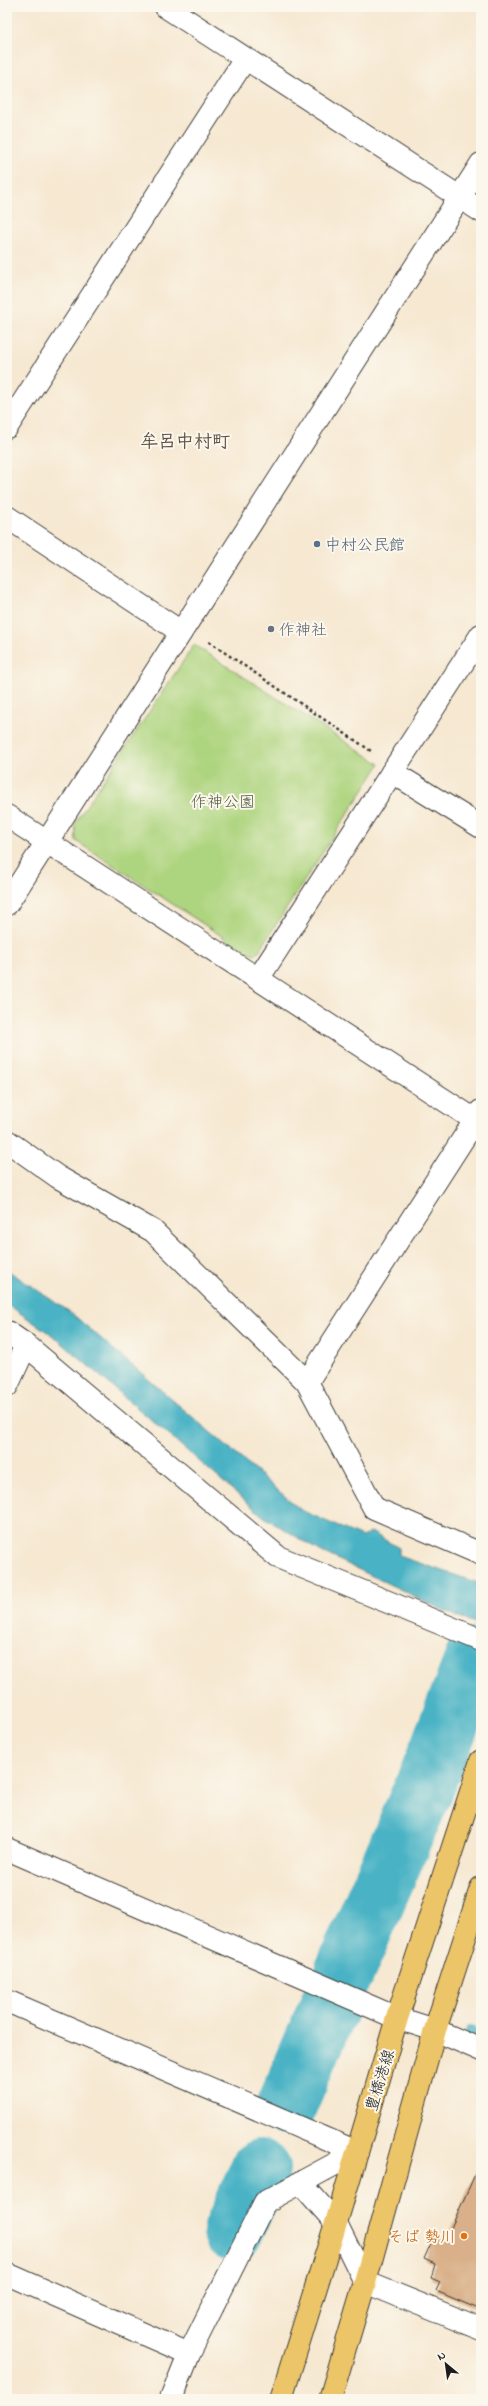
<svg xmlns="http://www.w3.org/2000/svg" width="488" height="2406" font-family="'Indie Flower','Klee One',sans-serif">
<rect width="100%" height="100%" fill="#fbf7ec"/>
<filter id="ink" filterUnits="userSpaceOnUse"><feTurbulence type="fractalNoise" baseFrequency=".025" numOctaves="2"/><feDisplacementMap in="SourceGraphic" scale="8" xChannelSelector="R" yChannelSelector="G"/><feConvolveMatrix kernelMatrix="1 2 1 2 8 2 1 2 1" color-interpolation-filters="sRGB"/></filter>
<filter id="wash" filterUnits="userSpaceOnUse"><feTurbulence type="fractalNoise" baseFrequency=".012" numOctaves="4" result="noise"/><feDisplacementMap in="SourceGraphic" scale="16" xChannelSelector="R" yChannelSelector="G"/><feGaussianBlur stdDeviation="0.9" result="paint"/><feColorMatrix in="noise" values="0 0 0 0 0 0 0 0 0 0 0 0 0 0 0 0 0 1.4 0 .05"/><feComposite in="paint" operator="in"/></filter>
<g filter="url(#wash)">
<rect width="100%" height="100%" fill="#f6e8d1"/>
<path fill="#add47e" stroke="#64784d" d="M194,645L380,764L257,954L246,952L76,841L75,823Z"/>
<path fill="#48b3c5" stroke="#326870" d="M7,1270L70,1312L301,1510L362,1537L371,1532L399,1548V1556L481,1584V1624L462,1619L320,1551L264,1517L56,1338L7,1304Z"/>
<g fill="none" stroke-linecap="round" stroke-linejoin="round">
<path stroke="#48b3c5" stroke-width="10" d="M470,2031L481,2036"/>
<g stroke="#48b3c5" stroke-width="60">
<path d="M344,1973L429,1776L475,1658"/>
<path d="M287,2105L332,2000"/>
<path d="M233,2232L260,2169"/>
</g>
</g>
<g id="blocks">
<path fill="#d9b089" d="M481,2161V2310L436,2291L440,2282L431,2278L435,2264L424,2259L435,2234L446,2239Z"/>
</g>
</g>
<g filter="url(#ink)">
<use href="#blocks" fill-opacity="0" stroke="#3d3b37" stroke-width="1"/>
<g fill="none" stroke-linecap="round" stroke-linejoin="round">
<defs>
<g id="minor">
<path d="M166,7L481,211"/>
<path d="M7,427L245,59"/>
<path d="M7,517L181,632"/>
<path d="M392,772L481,827"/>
<path d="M7,816L475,1120"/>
<path d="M7,904L481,164"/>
<path d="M258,979L481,635"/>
<path d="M7,1141L58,1177L153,1231L307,1382L374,1508L481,1554"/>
<path d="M7,1332L26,1345L278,1557L481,1640"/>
<path d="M307,1382L481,1111"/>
<path d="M7,1386L26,1345"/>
<path d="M7,1849L397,2018L435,2030L481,2050"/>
<path d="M7,2001L357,2152"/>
<path d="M300,2182L336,2223L365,2282L481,2329"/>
<path d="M7,2274L189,2354"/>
<path d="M171,2399L189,2354L265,2202L357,2152"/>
</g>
<g id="major">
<path d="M281,2399L336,2223L397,2018L481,1761"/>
<path d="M330,2399L365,2282L435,2030L481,1888"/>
</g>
</defs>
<use href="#minor" stroke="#3d3b37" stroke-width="24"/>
<use href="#major" stroke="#3d3b37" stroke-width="24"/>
<path stroke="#3d3b37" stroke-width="2.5" stroke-dasharray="3 3" stroke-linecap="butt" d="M209,642L371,751"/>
<use href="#minor" stroke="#fff" stroke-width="22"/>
<use href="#major" stroke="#edc569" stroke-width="22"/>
</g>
</g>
<circle fill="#5c6f8a" stroke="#fbf7ec" stroke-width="1.5" cx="317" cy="544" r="4"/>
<circle fill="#6b7280" stroke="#fbf7ec" stroke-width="1.5" cx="271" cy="629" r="4"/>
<circle fill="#e8710a" stroke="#fbf7ec" stroke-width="1.5" cx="464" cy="2236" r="4"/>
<g text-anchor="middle" stroke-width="4" stroke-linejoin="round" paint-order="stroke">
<g font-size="16" fill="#4e5e75" stroke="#fbf7ec" text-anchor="start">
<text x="325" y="550">中村公民館</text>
</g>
<g font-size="16" fill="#5b616d" stroke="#fbf7ec" text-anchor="start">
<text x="279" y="635">作神社</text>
</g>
<g font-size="16" fill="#4f5c3e" stroke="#fbf7ec">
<text x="223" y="807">作神公園</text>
</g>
<g font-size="16" fill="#1c1c1c" stroke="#fbf7ec">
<text transform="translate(379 2080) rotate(-73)" y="6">豊橋港線</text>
</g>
<g font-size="16" fill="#c56008" stroke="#fbf7ec" text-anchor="end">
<text x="456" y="2242">そば 勢川</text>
</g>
<g font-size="18" font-weight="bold" fill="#5e5042" stroke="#fbf7ec">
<text x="185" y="447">牟呂中村町</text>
</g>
</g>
<rect width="488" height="2406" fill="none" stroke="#fbf7ec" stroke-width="24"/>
<g transform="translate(446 2364) rotate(331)" stroke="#fbf7ec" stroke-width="3" paint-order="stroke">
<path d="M0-3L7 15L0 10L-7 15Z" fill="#1c1c1c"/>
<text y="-6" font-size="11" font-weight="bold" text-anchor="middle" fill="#1c1c1c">N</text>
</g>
</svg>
